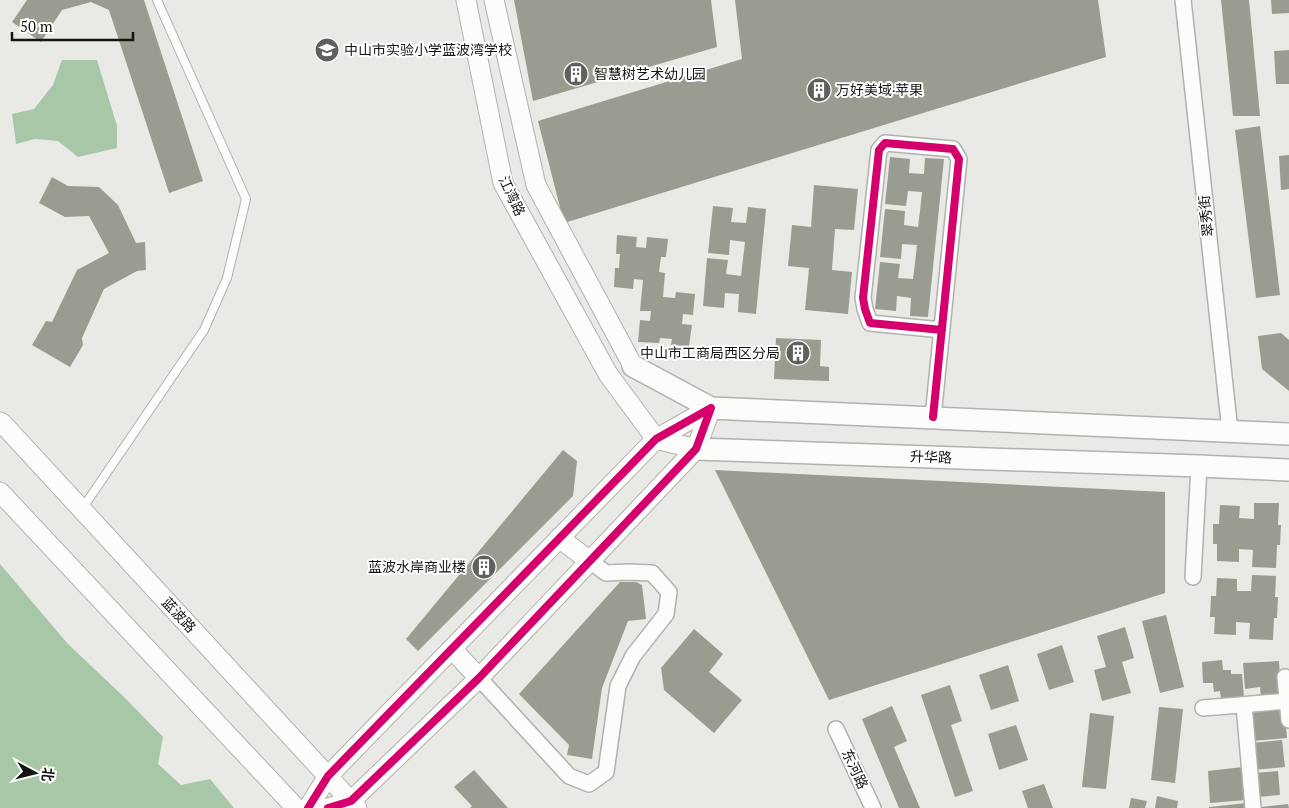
<svg xmlns="http://www.w3.org/2000/svg" width="1289" height="808" font-family="'PT Serif','Noto Sans SC',serif">
<rect width="100%" height="100%" fill="#e9e9e5"/>
<g fill="#a8c7a9">
<path d="M62,60H97L117,126V148L78,157L58,141L35,139L16,144L12,114L34,109L53,85Z"/>
<path d="M0,564L68,644L125,698L163,737L158,764L181,785L210,779L234,808H0Z"/>
</g>
<g fill="#999d91">
<path d="M27,0H144L203,181L169,193L109,10L91,2L62,10L41,42L12,22Z"/>
<path d="M514,0H711L717,47L533,101Z"/>
<path d="M735,0H1098L1106,57L564,223L538,121L742,59Z"/>
<path d="M1221,0H1249L1260,116H1233Z"/>
<path d="M1271,0H1289V13L1272,14Z"/>
<path d="M1289,50V84H1276L1274,51Z"/>
<path d="M1260,126L1280,295L1256,298L1235,130Z"/>
<path d="M1289,155V189L1281,190L1279,156Z"/>
<path d="M890,157L910,159L909,173L924,174L925,158L944,159L928,317L910,316L911,298L897,296L896,311L875,309L880,262L900,264L898,278L913,279L915,263L917,245L902,244L901,259L880,257L885,209L905,211L904,225L918,227L920,211L922,192L908,191L906,206L885,204Z"/>
<path d="M52,177L68,186L99,187L118,205L136,243L145,242L146,270L137,271L104,289L82,338L83,345L70,367L32,345L46,321L52,322L77,270L109,253L89,216L65,217L39,203Z"/>
<path d="M814,185L858,189L854,230L835,229L832,270L852,272L848,314L805,310L809,268L788,266L792,225L811,227Z"/>
<path d="M713,206L733,208L731,222L746,223L748,207L766,209L756,314L738,312L739,294L725,293L724,308L703,306L707,258L728,260L726,274L741,276L745,242L730,240L729,255L708,253Z"/>
<path d="M617,235L637,237L636,247L646,248L647,237L668,239L666,257H661L659,272L665,273L663,297L675,298L676,292L695,294L693,315L683,314L682,324L692,325L689,346L671,345L672,339L660,338L659,343L638,342L640,320L650,321L651,311H640L643,280L634,279L633,289L614,287L615,268H619L620,254H616Z"/>
<path d="M1281,333L1289,340V391L1262,369L1258,336Z"/>
<path d="M776,338L821,340L820,366L829,367V381L774,379Z"/>
<path d="M563,450L577,461L573,496L418,651L406,639Z"/>
<path d="M715,470L1165,492V593L829,700Z"/>
<path d="M1254,503H1279L1278,525H1281L1280,545H1277L1276,568L1252,567L1253,550L1239,549V562L1217,561V544H1213V524H1219L1220,505L1240,506L1239,518L1254,519Z"/>
<path d="M1252,575L1276,576L1275,597H1278L1277,618H1274L1273,640L1249,639L1250,623L1236,622V635L1214,634L1215,617H1210L1211,596H1216L1217,578L1237,579V591H1251Z"/>
<path d="M620,582H636L642,585L646,619L628,621L602,688L592,759L567,755L569,745L519,694Z"/>
<path d="M1166,615L1184,687L1160,693L1142,621Z"/>
<path d="M1125,627L1134,658L1122,662L1131,693L1102,701L1094,670L1106,667L1097,636Z"/>
<path d="M694,629L723,654L709,672L742,700L714,733L664,690L661,668Z"/>
<path d="M1062,645L1074,682L1049,690L1037,654Z"/>
<path d="M1222,660L1223,670H1231V674H1242L1244,697L1221,699L1220,691L1214,692L1213,683H1203L1202,662Z"/>
<path d="M1279,661L1281,695L1261,697L1260,687L1245,689L1243,663Z"/>
<path d="M1008,665L1019,701L991,710L979,675Z"/>
<path d="M950,685L962,721L951,725L973,791L955,797L921,695Z"/>
<path d="M1284,705L1287,738L1252,741L1249,709Z"/>
<path d="M892,706L907,741L894,747L920,808H899L862,719Z"/>
<path d="M1159,707L1183,709L1175,783L1151,780Z"/>
<path d="M1090,713L1114,716L1106,789L1082,787Z"/>
<path d="M1016,725L1028,760L999,770L988,734Z"/>
<path d="M1282,740L1285,767L1254,770L1252,743Z"/>
<path d="M1243,767L1246,800L1210,803L1208,771Z"/>
<path d="M474,770L508,808H470L472,806L454,787Z"/>
<path d="M1278,771L1280,795L1257,797L1255,773Z"/>
<path d="M1044,784L1053,808H1028L1022,791Z"/>
<path d="M1157,796L1178,801L1177,808H1155Z"/>
<path d="M1131,798L1147,801L1145,808H1129Z"/>
<path d="M1247,803V808H1209V807Z"/>
<path d="M1288,804L1289,808H1262L1261,807Z"/>
</g>
<g fill="none" stroke-linecap="round" stroke-linejoin="round">
<defs>
<path id="service" d="M82,509L204,330L227,278L246,199L157,0"/>
<g id="minor">
<path d="M1183,0L1230,431"/>
<path d="M933,417L959,159L953,149L885,143L879,150L863,298L865,309L870,323L942,330"/>
<path d="M1193,577L1199,466"/>
<path d="M1285,677L1289,720"/>
<path d="M479,678L569,776L589,784L606,772L618,686L633,656L666,614L669,592L652,573L628,572L606,573L590,561"/>
<path d="M1244,705L1253,808"/>
<path d="M1203,708L1289,701"/>
<path d="M836,729L873,808"/>
</g>
<g id="tertiary">
<path d="M466,0L503,183L608,374L656,439L696,449"/>
<path d="M494,0L536,185L633,366"/>
<path d="M0,422L3,424L357,808"/>
<path d="M0,492L296,808"/>
<path d="M559,538L590,561"/>
<path d="M452,649L479,678"/>
<path d="M308,808L328,776L656,439L711,408L696,449L479,678L351,801L328,808"/>
</g>
<g id="secondary">
<path d="M633,366L711,408L1289,434"/>
<path d="M696,449L1199,466L1289,470"/>
</g>
</defs>
<use href="#service" stroke="#b1b1af" stroke-width="10"/>
<use href="#minor" stroke="#b1b1af" stroke-width="18"/>
<use href="#tertiary" stroke="#b1b1af" stroke-width="21"/>
<use href="#secondary" stroke="#b1b1af" stroke-width="24"/>
<use href="#service" stroke="#fcfcfb" stroke-width="8"/>
<use href="#minor" stroke="#fcfcfb" stroke-width="15"/>
<use href="#tertiary" stroke="#fcfcfb" stroke-width="19"/>
<use href="#secondary" stroke="#fcfcfb" stroke-width="21"/>
<defs>
<g id="cycleway">
<path d="M933,417L959,159L953,149L885,143L879,150L863,298L865,309L870,323L942,330"/>
<path d="M308,808L328,776L656,439L711,408L696,449L479,678L351,801L328,808"/>
</g>
</defs>
<use href="#cycleway" stroke="#fff" stroke-width="11"/>
<use href="#cycleway" stroke="#d6006c" stroke-width="8"/>
</g>
<defs>
<symbol id="school-disc" viewBox="-11 -11 22 22"><circle r="9.5" fill="#5f5f5b" stroke="#fff"/><path d="M0-5L7-2L0 1L-7-2ZM-4 1L0 2.5L4 1V4Q0 6-4 4Z" fill="#fff"/></symbol>
<symbol id="building-disc" viewBox="-11 -11 22 22"><circle r="9.5" fill="#5f5f5b" stroke="#fff"/><path d="M-4-6H4V6H1V3H-1V6H-4ZM-2.5-4.3h1.7v1.8h-1.7ZM.8-4.3h1.7v1.8H.8ZM-2.5-1h1.7V.8h-1.7ZM.8-1h1.7V.8H.8Z" fill="#fff"/></symbol>
</defs>
<g fill-rule="evenodd">
<use href="#school-disc" x="313" y="36" width="28" height="28"/>
<use href="#building-disc" x="562" y="60" width="28" height="28"/>
<use href="#building-disc" x="805" y="76" width="28" height="28"/>
<use href="#building-disc" x="784" y="339" width="28" height="28"/>
<use href="#building-disc" x="470" y="553" width="28" height="28"/>
</g>
<g text-anchor="middle" stroke-width="4" stroke-linejoin="round" paint-order="stroke">
<g font-size="14" fill="#141411" stroke="#fff" text-anchor="start">
<text x="344" y="55">中山市实验小学蓝波湾学校</text>
<text x="594" y="79">智慧树艺术幼儿园</text>
<text x="836" y="95">万好美域·苹果</text>
<text x="780" y="358" text-anchor="end">中山市工商局西区分局</text>
<text x="466" y="572" text-anchor="end">蓝波水岸商业楼</text>
</g>
<g font-size="14" fill="#141411" stroke="#fff">
<text transform="translate(512 196) rotate(65)" y="5">江湾路</text>
<text transform="translate(1206 216) rotate(-96)" y="5">翠秀街</text>
<text transform="translate(931 457) rotate(2)" y="5">升华路</text>
<text transform="translate(179 615) rotate(47)" y="5">蓝波路</text>
<text transform="translate(855 769) rotate(65)" y="5">东河路</text>
</g>
</g>
<g transform="translate(35 773) rotate(97)" stroke="#ffffff" stroke-width="4" paint-order="stroke">
<path d="M0-4L9 19L0 12L-9 19Z" fill="#141411"/>
<text y="-8" font-size="14" font-weight="bold" text-anchor="middle" fill="#141411">北</text>
</g>
<path d="M12 32v8h121v-8" fill="none" stroke="#141411" stroke-width="2.5"/>
<text x="20" y="32" font-size="15" fill="#141411" stroke="#ffffff" stroke-width="4" paint-order="stroke">50 m</text>
</svg>
